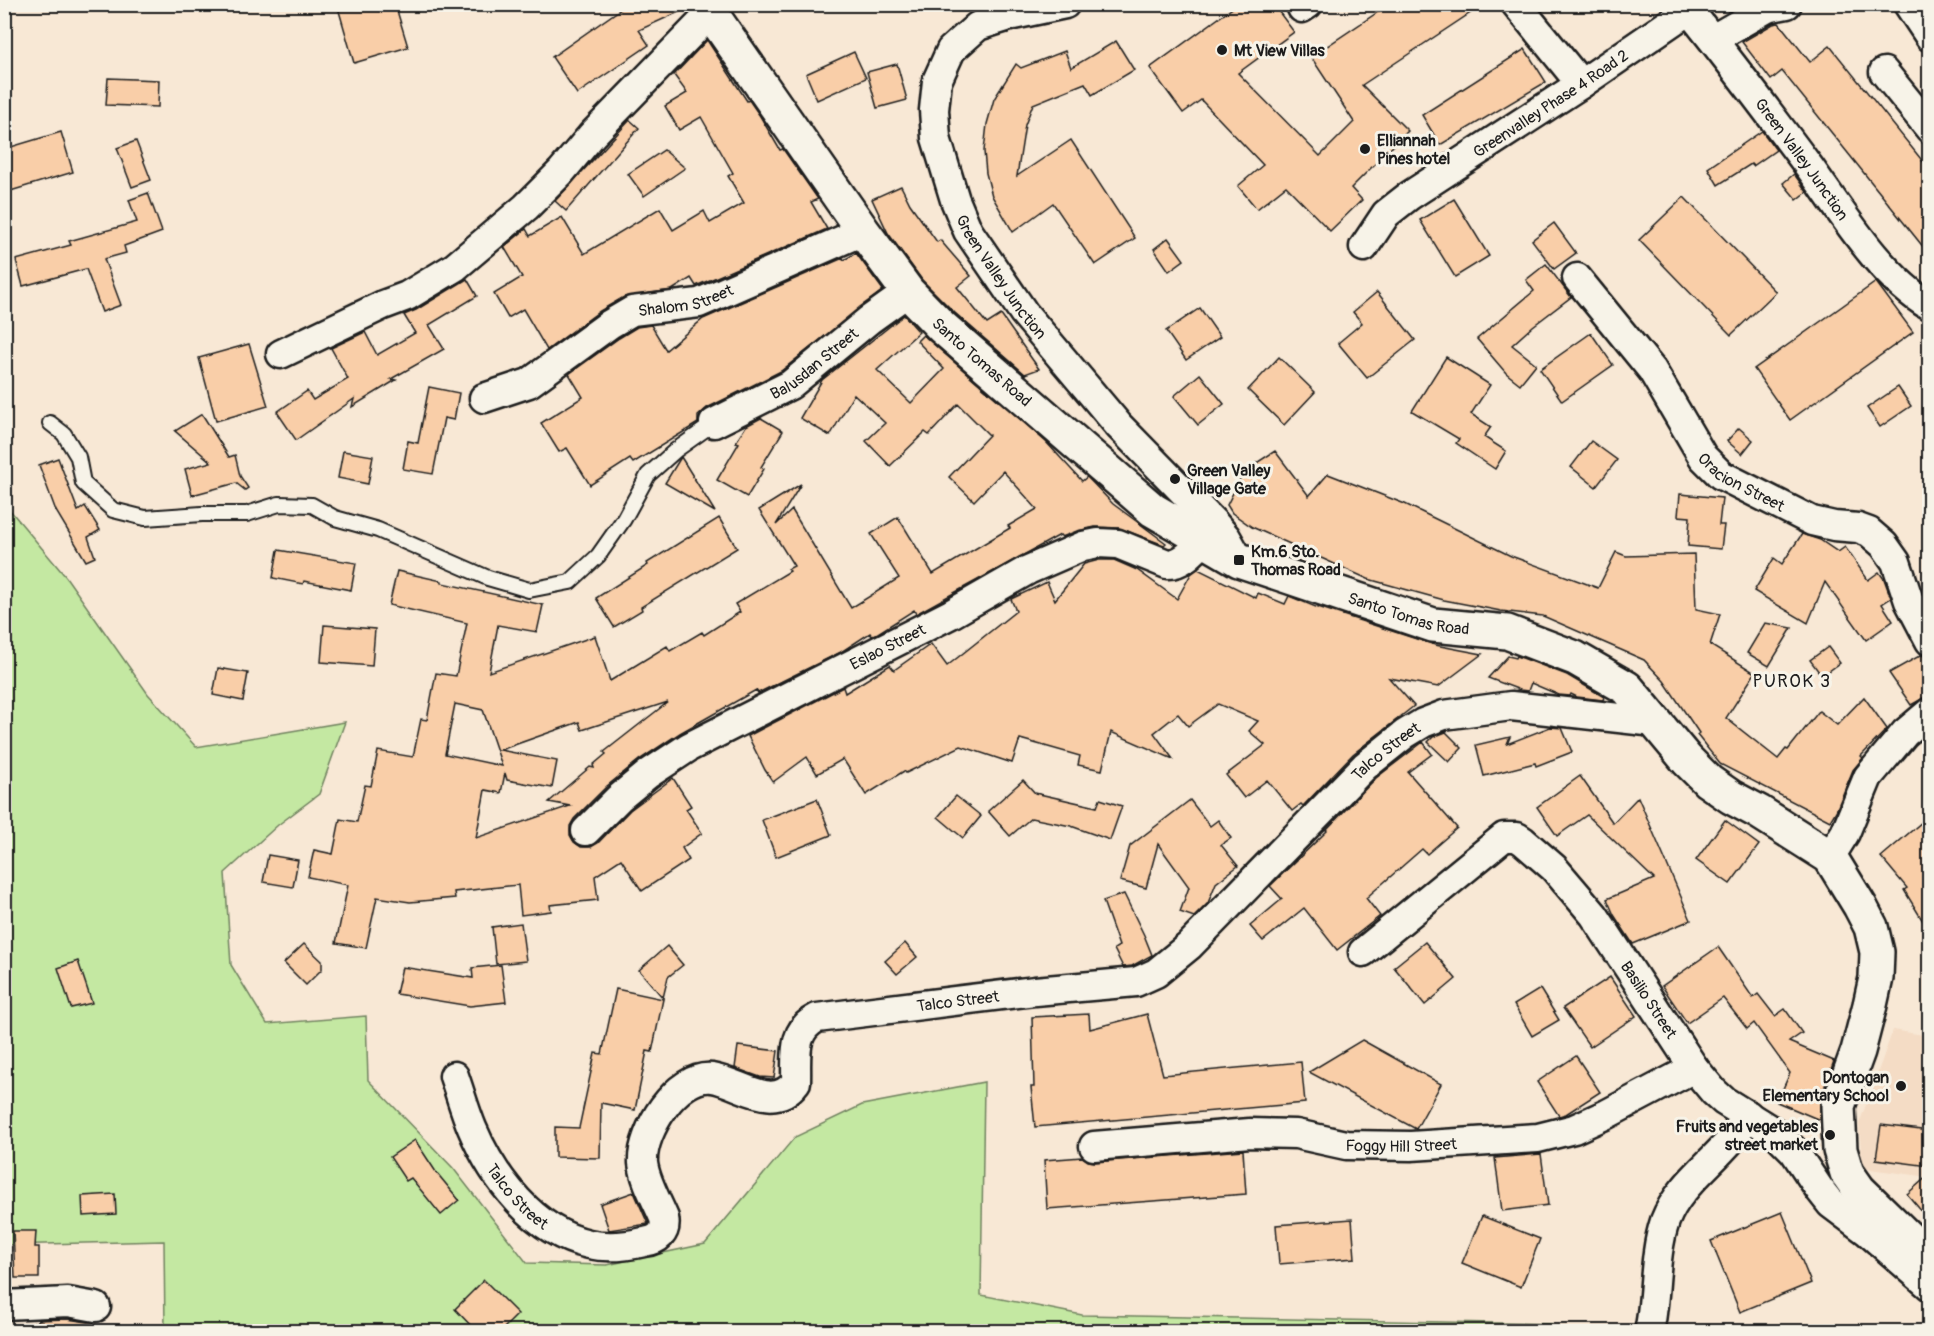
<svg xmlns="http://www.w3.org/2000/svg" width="1934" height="1336" font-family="Pangolin,sans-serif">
<rect width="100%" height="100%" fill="#f8e8d5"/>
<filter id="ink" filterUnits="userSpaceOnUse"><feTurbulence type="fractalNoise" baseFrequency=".0167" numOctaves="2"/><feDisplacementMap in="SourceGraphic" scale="12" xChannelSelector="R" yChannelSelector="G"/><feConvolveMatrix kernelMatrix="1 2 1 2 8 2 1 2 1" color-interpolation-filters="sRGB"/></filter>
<g filter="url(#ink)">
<path fill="#f4dcc5" d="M1893,1030L1929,1036V1177L1862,1168L1859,1124Z"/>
<path fill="#c4e8a2" stroke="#70825f" stroke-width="1.5" d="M4,503L66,577L148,694L196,747L345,722L319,794L278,825L225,873L231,965L267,1024L366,1016L368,1080L453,1168L527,1263L607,1265L705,1244L795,1137L862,1105L984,1082L981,1295L1082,1315L1551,1324L1547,1331H165L164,1241L5,1245Z"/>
<g fill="#f9cea8" stroke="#1c1c1c" stroke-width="1.5" fill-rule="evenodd">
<path d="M337,4H395L408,47L354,63Z"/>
<path d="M628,4H690V7L639,30L649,45L577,94L552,57Z"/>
<path d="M1238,4H1273L1294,32L1238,73L1320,156L1354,122L1311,57L1390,4H1484L1362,85L1408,131L1351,188L1362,200L1330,231L1286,186L1257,209L1238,186L1263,165L1201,100L1183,113L1150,68Z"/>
<path d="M1779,23L1810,62L1830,46L1929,169V254L1782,71L1771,80L1742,42L1773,24Z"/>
<path d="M707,40L747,101L749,100L760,116L780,150L783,149L818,199L811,202L827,229L696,286L691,278L672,290L624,297L600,311L547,350L523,309L508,318L494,294L522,277L504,247L526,229L530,236L562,217L584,254L660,208L673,230L704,211L710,223L744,203L728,176L733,173L701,117L679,130L665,106L687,93L674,75Z"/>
<path d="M1116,41L1134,70L1092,95L1085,83L1033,104L1025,125L1017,176L1071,140L1135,238L1095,265L1053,203L1013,232L992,196L986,173L984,151L987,124L994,99L1016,64L1021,68L1065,51L1071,68Z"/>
<path d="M1525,49L1546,82L1440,145L1422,115Z"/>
<path d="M854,52L866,78L817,100L806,74Z"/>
<path d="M897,64L907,100L877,108L867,72Z"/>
<path d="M108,78L159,80L158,107L106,105Z"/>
<path d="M630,120L639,128L566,211L555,201Z"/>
<path d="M1762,131L1776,150L1753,166L1751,164L1718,185L1708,168Z"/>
<path d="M61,132L73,172L4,193V149Z"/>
<path d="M136,141L151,180L132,187L117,148Z"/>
<path d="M664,150L685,168L644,196L628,174Z"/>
<path d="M1794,174L1807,192L1797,200L1783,183Z"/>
<path d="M901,186L910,204L937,242L940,240L971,276L957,287L987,324L1001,315L1039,369L1025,374L955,313L922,280L888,233L872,199Z"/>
<path d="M148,193L162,232L124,246L126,253L104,259L121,305L102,312L86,269L23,286L16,260L71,245L69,241L137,222L129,200Z"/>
<path d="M1684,197L1776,292L1731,335L1639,240Z"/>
<path d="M1454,199L1489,256L1455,277L1420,220Z"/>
<path d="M1554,223L1576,253L1554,269L1532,240Z"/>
<path d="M1168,238L1184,260L1169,271L1154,249Z"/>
<path d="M856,253L883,290L781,371L707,408L698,416V423L633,463L630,459L590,485L567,448L559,452L541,423L583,397L569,374L619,338L637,327L651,325L666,350L703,319L843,258L844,260Z"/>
<path d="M1546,264L1571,297L1533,326L1512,345L1536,364L1520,384L1506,373L1477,339L1534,291L1526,280Z"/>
<path d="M467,279L477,296L429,325L444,349L391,379L396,380L352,407L354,399L296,440L277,412L307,391L313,400L348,379L331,348L365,332L377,355L415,333L404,315L416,310Z"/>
<path d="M1876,282L1913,332L1790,420L1754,369Z"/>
<path d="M1377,292L1415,340L1367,378L1338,343L1362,323L1353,312Z"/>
<path d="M1200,308L1220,337L1186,360L1166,331Z"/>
<path d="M904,315L919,332L877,370L911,403L944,369L917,341L923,335L1046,442L1082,481L1087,477L1113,504L1166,543L1164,545L1119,528L1095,527L1077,531L1062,537L1060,535L943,599L916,614L914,610L878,633L872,636L870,633L841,652L758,693L756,690L680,733L639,760L607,786L574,819L570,826V835L574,842L581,847H591L598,843L630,810L673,778L691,806L686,809L702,833L682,848L689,860L642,891L621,859L595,876L598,900L550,905L551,911L521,915L518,885L454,892L455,898L410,902L377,897L366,948L336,943L348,885L308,877L314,850L333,854L340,819L357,822L365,785L371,786L378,751L413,757L421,719L427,720L436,673L456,676L467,623L389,605L397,571L442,581V583L543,605L537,632L498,625L489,672L595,636L610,681L667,646L670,651L702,632L704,635L740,612L735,604L790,571L788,569L794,566L759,510L801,484L776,525L792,510L851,608L899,578L871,534L898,517L933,574L1010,528L1008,526L1037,509L1003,471L974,501L949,477L989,435L958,404L929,435L925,432L890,466L866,441L885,423L854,394L830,436L800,418L822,380ZM668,702L604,752L606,754L593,765L594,768L590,767L549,802L570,806L476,838L485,790L501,793L505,773L507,780L552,788L557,761L500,750L579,722L582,730ZM455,704L483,710L502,766L445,754Z"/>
<path d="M1591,333L1613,365L1562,401L1540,369Z"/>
<path d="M249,344L268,406L216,421L199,358Z"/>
<path d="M1279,357L1315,392L1284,425L1248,390Z"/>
<path d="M1446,357L1490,385L1471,414L1491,427L1484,437L1506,451L1495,469L1456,443L1459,439L1412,411Z"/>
<path d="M1200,374L1224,404L1198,425L1174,396Z"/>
<path d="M429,387L459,393L454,420L444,418L433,474L403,469L408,441L418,443Z"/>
<path d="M1898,387L1911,406L1880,427L1867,408Z"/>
<path d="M202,414L229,457L235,455L240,476L248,488L245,490L236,483L192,495L185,469L211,462L175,431Z"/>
<path d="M761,418L783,431L761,467L764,469L747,497L717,480L739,443L736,442L746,426Z"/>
<path d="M1739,428L1753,440L1742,454L1727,441Z"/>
<path d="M1591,441L1617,460L1596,487L1571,467Z"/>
<path d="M343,451L373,456L368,484L338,478Z"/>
<path d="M1275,451L1309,496L1328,474L1405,504L1511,556L1598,588L1616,552L1626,556L1694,554L1696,609L1720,614L1710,645L1755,673L1726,718L1778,759L1786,749L1788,750L1819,711L1837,725L1864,697L1887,729L1861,756L1863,758L1853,770L1836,811L1830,821L1720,764L1697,735L1699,733L1664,681L1644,660L1543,616L1501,611L1444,600L1368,579L1252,527L1232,513L1227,505L1244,471Z"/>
<path d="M681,457L715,512L665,483Z"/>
<path d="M58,458L78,511L85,506L100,530L88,537L95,557L86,561L56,511L39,465Z"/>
<path d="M1680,494L1722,498L1719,525H1724L1721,549L1688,546L1690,517L1678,516Z"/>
<path d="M719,518L737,548L641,607L642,610L614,627L596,598L648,565L647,563Z"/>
<path d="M1802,534L1820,540L1838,552L1845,547L1868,580L1879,572L1884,579L1891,598L1882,604L1893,621L1866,640L1825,582L1808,623L1754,591L1774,558L1782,564Z"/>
<path d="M278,550L356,563L351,590L304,581L303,584L273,578Z"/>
<path d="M1099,560H1114L1137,570L1177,599L1191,574L1198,569L1256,598L1258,593L1285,604L1289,596L1318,608V607L1435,645L1482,654L1438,687L1389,678L1414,706L1353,754L1303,806L1301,804L1292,811L1267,780L1244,798L1226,775L1265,745L1249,731L1258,721L1218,704L1188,726L1178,714L1154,733L1173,759L1111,732L1102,770L1078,765L1080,756L1020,739L1012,763L961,746L906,773L904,771L866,795L843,759L817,774L807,757L773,782L765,770L748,736L843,687L845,693L890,665L894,670L931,644L947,666L1016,611L1011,599L1047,582L1055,600L1084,564Z"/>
<path d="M1765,623L1792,628L1769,666L1747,653Z"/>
<path d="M324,625L375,629L372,666L321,662Z"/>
<path d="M1828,647L1840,663L1822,676L1810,660Z"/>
<path d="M1921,655L1924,656L1929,665V695L1911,705L1889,673Z"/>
<path d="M1508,656L1516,658L1517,656L1567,675L1604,697L1603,700L1577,697L1571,694L1570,696L1559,695L1531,683L1528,691L1520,690L1488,678Z"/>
<path d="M218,668L248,673L243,701L213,695Z"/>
<path d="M1550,727L1562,728L1572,752L1536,766L1535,763L1484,776L1476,745L1510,737L1507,744Z"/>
<path d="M1446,732L1462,748L1449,762L1428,742L1433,737Z"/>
<path d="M1423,742L1432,754L1408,772L1457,828L1427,854L1422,849L1366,898L1380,916L1337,950L1304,908L1263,941L1250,926L1282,899L1270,886L1327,831L1326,830L1376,778Z"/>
<path d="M1580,776L1613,823L1638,797L1691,920L1633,944L1614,915L1607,899L1654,879L1587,815L1557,836L1537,807Z"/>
<path d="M1023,780L1035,793L1097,807L1100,799L1122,806L1110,840L1071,826L1031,818L1010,836L988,811Z"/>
<path d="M956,796L981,816L963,838L938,817Z"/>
<path d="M817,799L831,835L776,857L762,820Z"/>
<path d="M1190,800L1210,826L1218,820L1231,838L1221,845L1238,866L1216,883L1208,903L1194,917L1180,912L1189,887L1158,844L1146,888L1120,881L1130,846Z"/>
<path d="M1929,816V931L1904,890L1907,888L1881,857Z"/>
<path d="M1725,820L1759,845L1730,884L1696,860Z"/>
<path d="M268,855L298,860L293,887L263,882Z"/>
<path d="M1124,894L1144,935L1152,955L1132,966L1123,967L1114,949L1119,946L1103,901Z"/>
<path d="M521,923L526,961L496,964L492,927Z"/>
<path d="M1425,942L1456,979L1425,1005L1394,967Z"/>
<path d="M905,943L917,957L897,974L885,961Z"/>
<path d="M304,944L322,961V969L306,985L284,963Z"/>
<path d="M667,946L683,965L668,977L663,998L639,970Z"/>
<path d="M1718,947L1753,998L1758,994L1775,1016L1785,1009L1802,1033L1789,1042L1834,1061L1820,1100V1120L1777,1102L1790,1073L1754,1023L1747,1029L1723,998L1687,1023L1662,986Z"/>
<path d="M78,961L92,1003L71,1008L58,968Z"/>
<path d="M501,965L506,1002L470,1006L396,994L402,967L473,978L472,968Z"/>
<path d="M1610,977L1636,1016L1590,1047L1563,1008Z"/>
<path d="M616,989L663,999L652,1052L647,1051L635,1110L601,1103L600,1158L555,1157V1127L579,1128L595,1053L602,1054Z"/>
<path d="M1540,989L1559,1020L1532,1036L1514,1005Z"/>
<path d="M1089,1014L1090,1029L1147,1014L1163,1075L1301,1062L1305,1103L1035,1127L1031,1087H1034L1032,1017Z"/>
<path d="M1362,1040L1441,1084L1416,1129L1309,1072Z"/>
<path d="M738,1046L778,1051L774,1078L760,1077L735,1068Z"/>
<path d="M1576,1056L1600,1092L1566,1114L1559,1116L1537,1082Z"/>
<path d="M1881,1125L1929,1131V1166L1876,1159Z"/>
<path d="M415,1140L436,1172L459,1200L441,1215L411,1178L406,1181L390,1157Z"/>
<path d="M1243,1150L1246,1194L1047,1209L1044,1160L1082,1157L1088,1161L1095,1162Z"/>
<path d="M1541,1154L1548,1205L1502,1211L1495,1158Z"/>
<path d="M1929,1175V1220L1907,1194Z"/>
<path d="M634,1192L648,1224L609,1230L600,1204Z"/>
<path d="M115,1194L116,1214L83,1216L82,1196Z"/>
<path d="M1782,1212L1811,1283L1740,1312L1711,1241Z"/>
<path d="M1482,1216L1540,1239L1521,1287L1462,1263Z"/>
<path d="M1352,1219L1355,1258L1279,1264L1276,1225Z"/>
<path d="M13,1231H36L35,1247H39V1278H15Z"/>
<path d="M484,1280L518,1314L500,1332H477L455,1309Z"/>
<path d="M67,1319L94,1323L93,1332H37L38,1320Z"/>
</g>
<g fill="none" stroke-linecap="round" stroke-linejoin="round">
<defs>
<path id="service" d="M50,423L64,434L78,457L83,483L113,510L145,518L202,514H247L279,504L312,505L335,518L378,530L488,578L529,590L570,582L598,556L624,519L648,475L676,450L714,423"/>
<g id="minor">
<path id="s1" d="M1065,4L1013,15L978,26L951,50L937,81L934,110L936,138L955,200L968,231L1024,313L1119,426L1214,523L1226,537L1239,560"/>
<path d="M1516,4L1581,84"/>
<path id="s2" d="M1684,4C1728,58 1769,113 1810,168C1843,214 1881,277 1930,306"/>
<path d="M1908,4L1930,37"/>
<path d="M1302,8L1308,4"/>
<path d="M1713,39L1767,8L1787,4"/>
<path d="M1884,72L1930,129"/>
<path id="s3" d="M1364,247L1386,214L1409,196L1581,84L1689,10"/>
<path id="s4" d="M1577,278L1652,370L1703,457L1721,475L1812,521L1834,526L1858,528L1869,532L1884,545L1896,562L1909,601L1930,641"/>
<path d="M281,354L383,305L407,296L455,267L526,207L561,172L592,135L711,13"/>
<path id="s5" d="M484,398L529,383L610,324L632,311L699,303L863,231"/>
<path id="s6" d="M714,423L790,385L869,320L908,292"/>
<path id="s7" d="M586,831L619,798L648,774L689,747L951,614L1028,570L1083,546L1098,543L1118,544L1167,564C1182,565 1194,550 1204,540"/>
<path d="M1830,857L1845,833L1868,777L1905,733L1930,712"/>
<path id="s8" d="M1363,952L1504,837H1517L1523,841L1554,868L1594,915L1694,1068L1714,1092L1724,1101L1777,1134L1794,1151L1820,1190L1831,1204L1867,1231L1930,1286"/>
<path id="s9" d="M454,1076C460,1093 465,1111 472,1128C493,1178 534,1232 589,1244C606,1248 627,1246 644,1242C658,1240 667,1233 664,1218C657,1201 645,1181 643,1163C641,1132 677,1074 712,1078C740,1082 773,1113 796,1082C797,1057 791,1031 817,1018L1035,991L1136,982L1156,973L1189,946L1365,766L1405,734L1423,723L1444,715L1511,706L1655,722"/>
<path id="s10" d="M1094,1146L1250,1133L1296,1134L1346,1145L1411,1146L1538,1138L1574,1129L1607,1114L1694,1068"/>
<path d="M4,1305L68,1302L96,1307"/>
<path d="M1649,1332C1657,1295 1653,1257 1665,1221C1677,1189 1707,1167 1729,1142C1736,1134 1742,1124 1748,1115"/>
</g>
<g id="tertiary">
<path id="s11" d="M708,4L711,13L863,231L908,292L942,327L1153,510L1239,560L1433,625L1507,632L1575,658L1627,688L1687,760L1708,781L1731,797L1759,812L1830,857L1860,906L1871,927L1877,952L1876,978L1870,1005L1858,1051L1838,1106L1840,1150L1847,1173L1859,1190L1930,1259"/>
</g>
</defs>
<use href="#service" stroke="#1c1c1c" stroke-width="18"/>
<use href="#minor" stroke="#1c1c1c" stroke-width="33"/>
<use href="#tertiary" stroke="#1c1c1c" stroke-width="38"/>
<use href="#service" stroke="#f7f3e8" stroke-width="14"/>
<use href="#minor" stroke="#f7f3e8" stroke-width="28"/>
<use href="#tertiary" stroke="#f7f3e8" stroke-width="33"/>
</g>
</g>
<g fill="#1c1c1c" stroke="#f7f3e8" stroke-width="2">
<circle cx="1222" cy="50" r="6"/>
<circle cx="1365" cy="149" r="6"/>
<circle cx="1175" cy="479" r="6"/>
<rect x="1233" y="554" width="12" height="12" rx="3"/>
<circle cx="1901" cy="1086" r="6"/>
<circle cx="1830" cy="1135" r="6"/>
</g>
<g text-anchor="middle" stroke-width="6" stroke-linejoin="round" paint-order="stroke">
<g font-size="16" font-weight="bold" fill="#1c1c1c" stroke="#f7f3e8" text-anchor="start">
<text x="1234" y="56">Mt View Villas</text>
<text x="1377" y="146">Elliannah<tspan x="1377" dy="18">Pines hotel</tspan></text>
<text x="1187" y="476">Green Valley<tspan x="1187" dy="18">Village Gate</tspan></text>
<text x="1251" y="557">Km.6 Sto.<tspan x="1251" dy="18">Thomas Road</tspan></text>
<text x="1889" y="1083" text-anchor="end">Dontogan<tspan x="1889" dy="18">Elementary School</tspan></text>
<text x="1818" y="1132" text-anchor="end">Fruits and vegetables<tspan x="1818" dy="18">street market</tspan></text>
</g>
<g font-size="16" fill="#1c1c1c" stroke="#f7f3e8">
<text dy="6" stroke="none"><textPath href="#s3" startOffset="238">Greenvalley Phase 4 Road 2</textPath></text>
<text dy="6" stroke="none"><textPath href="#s2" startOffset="195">Green Valley Junction</textPath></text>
<text dy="6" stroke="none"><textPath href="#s1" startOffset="372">Green Valley Junction</textPath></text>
<text dy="6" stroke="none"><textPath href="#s5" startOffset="228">Shalom Street</textPath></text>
<text dy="6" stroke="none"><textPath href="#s11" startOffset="453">Santo Tomas Road</textPath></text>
<text dy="6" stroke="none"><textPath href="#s6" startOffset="117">Balusdan Street</textPath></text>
<text dy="6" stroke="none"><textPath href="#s4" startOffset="266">Oracion Street</textPath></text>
<text dy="6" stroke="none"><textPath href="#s11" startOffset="957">Santo Tomas Road</textPath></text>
<text dy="6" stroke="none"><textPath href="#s7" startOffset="356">Eslao Street</textPath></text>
<text dy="6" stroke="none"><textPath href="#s9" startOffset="1322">Talco Street</textPath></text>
<text dy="6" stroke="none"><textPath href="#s9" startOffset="801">Talco Street</textPath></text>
<text dy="6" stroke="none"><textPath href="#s8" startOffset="406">Basilio Street</textPath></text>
<text dy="6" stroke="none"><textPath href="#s10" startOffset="309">Foggy Hill Street</textPath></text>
<text dy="6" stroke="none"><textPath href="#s9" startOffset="138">Talco Street</textPath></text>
</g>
<g font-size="18" letter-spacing="1.5" fill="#1c1c1c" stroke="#f7f3e8">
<text x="1792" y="687">PUROK 3</text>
</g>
</g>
<rect width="1934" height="1336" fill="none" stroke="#f7f3e8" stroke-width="24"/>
<rect x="12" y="12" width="1910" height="1312" fill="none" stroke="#1c1c1c" stroke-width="2" filter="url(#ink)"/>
</svg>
